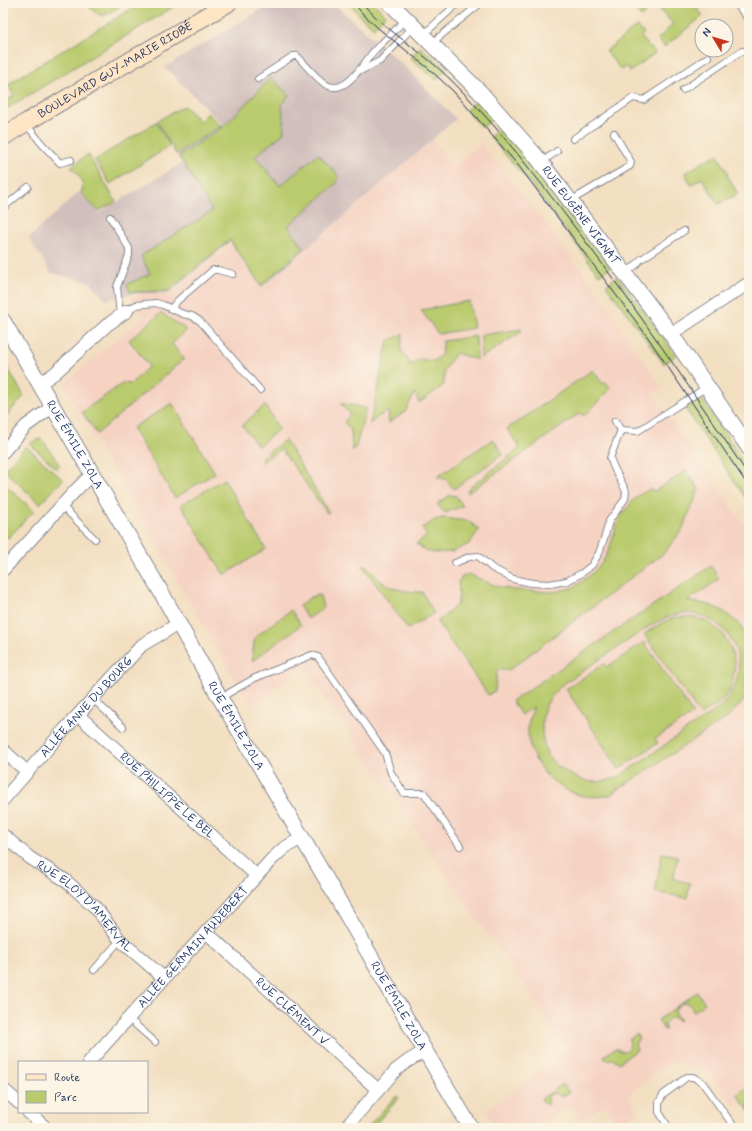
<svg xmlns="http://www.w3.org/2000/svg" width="752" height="1131" font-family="Mynerve,sans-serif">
<rect width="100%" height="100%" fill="#fcf5e5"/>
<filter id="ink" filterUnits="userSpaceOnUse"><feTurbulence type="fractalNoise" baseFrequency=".025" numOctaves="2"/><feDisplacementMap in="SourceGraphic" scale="8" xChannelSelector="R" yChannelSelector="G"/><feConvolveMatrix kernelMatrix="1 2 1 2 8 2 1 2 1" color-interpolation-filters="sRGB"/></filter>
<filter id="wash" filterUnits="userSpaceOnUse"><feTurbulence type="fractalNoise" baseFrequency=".012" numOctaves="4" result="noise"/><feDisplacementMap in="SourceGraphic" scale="16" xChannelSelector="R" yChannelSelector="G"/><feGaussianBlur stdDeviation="0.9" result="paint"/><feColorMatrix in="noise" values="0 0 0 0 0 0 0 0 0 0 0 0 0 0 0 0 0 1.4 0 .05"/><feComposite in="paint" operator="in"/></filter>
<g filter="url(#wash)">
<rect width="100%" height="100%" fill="#f2dec0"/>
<path fill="#f5d2c2" d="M433,139L453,168L481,144L545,223L611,309L619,326L661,387L653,394L749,533V1113L740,1101L734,1105L713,1075L673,1060L627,1095L638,1111L619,1124L605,1105L581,1122L569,1105L537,1128H496L486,1111L567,1051L532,997L488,934L463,901L464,900L303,666L252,709L63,384L144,317L130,297L144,293L153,292L170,295L231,245L261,289Z"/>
<path fill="#d1bfbd" d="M272,3H327L336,6L405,67L456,119L261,288L230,242L170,293L130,294L106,300L90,282L51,273L29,238L79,192L99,213L182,163L176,154L222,126V124L165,67Z"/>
<g fill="#bacb6e" stroke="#6a7d66" fill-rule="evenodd">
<path d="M86,3H124C106,15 103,23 86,3Z"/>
<path d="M141,3H180L6,109L3,103L14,96L8,84Z"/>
<path d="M351,3H374L385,15L374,28L361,17L350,4Z"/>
<path d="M607,3H632L623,10L612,9Z"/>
<path d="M645,3H658L641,17L636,10Z"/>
<path d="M665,3H693L703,16L664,47L658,39L673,24L659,8Z"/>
<path d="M637,26L644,34L641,37L655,53L630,72L627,66L621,70L606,51Z"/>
<path d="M420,47L447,69L436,80L411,58Z"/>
<path d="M271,78L289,95L282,105L284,133L255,156L280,186L318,154L339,176L337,183L288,226L304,248L261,286L230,240L168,291L130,292L127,284L150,274L141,256L212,211L179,156L223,127Z"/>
<path d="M478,100L493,118L482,128L466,110Z"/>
<path d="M184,106L200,121L208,113L221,126L176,154L157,121Z"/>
<path d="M156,122L170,146L110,184L95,160Z"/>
<path d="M501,127L542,176L610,265L609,268L599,275L531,184L490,137Z"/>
<path d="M88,154L116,202L98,211L81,193C86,182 78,174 71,167Z"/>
<path d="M717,154L728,173L727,175L738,194L718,204L702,178L691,185L685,173Z"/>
<path d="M616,277L619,278L676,355L664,364L606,285Z"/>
<path d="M469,301L474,328L438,334L421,310Z"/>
<path d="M161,313L187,330L172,344L184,359L97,434L82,412L123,383L131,384L149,366L129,340Z"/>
<path d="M521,329V332L481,358V335Z"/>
<path d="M403,334L401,349L411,365L420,359L434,361L441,355L443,341L476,336L477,359H474L456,353L444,371V385L419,403L415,393L405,412L389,423L388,411L376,418L370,424L388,341Z"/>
<path d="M3,360L24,396L3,420Z"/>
<path d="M593,370L603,384L605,381L611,389L584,416L580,413L468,493V489L520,448L507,429Z"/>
<path d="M701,398L749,470V503L685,408Z"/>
<path d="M172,403L215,473L175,498L132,428Z"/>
<path d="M340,403L366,408L356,447L352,450L351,430L344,422L350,414Z"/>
<path d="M265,405L279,429L258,446L242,425Z"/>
<path d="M41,439L45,443L60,466L57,469L30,444L36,440Z"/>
<path d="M493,439L503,454L454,489L449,484L447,480L437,477Z"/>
<path d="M285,440L329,512L327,513L281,449L262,462V457Z"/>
<path d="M26,446L63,480L40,504L4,470Z"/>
<path d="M686,471L699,489L682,530L664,553L509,670H497L495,691L488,695L437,622L457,605L459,595L458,582L463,576L469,574L496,586L514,590L555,592L574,587L589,576L602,563L610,547L619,518L636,497L650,489L655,491Z"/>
<path d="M224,479L266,549L224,575L181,505Z"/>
<path d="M3,483L34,511L8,538L3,534Z"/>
<path d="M450,495L456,496L463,506L445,513L437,504Z"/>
<path d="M442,518L469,521L479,530L469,544L452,552L434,553L425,550L416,544L427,536L422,528L435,520Z"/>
<path d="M366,565C371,570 376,577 381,581C393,590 408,592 422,592L434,613L408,629L363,566Z"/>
<path d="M711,566L719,579L688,601L710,605L723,611L738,623L749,640V689C746,701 735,710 727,718L608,796C600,797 592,797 584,796C554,790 530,764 528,734C527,724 530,716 534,707L521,715L512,701ZM682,613C702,613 719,621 730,638C742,656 741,679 729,696C720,709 702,720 689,728C665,745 642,761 618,777C614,778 609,781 604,781C591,784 577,779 566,772C560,768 554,764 550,758C541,746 540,721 545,707C549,700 554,693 559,687C579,673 600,659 620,646C640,633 658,617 682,613Z"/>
<path d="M320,595L323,608L308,619L299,606L311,597Z"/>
<path d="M291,610L301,625L252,661L253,649L255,637Z"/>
<path d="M675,617H693L709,622L723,634L731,649L735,663L733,680L729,692L719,703L700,715L644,634L661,623Z"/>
<path d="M644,642L693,714L655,739L658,743L619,769L566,689L604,664L607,667Z"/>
<path d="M662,853L678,856L673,879L690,883L687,898L655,892Z"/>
<path d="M697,992L705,1003L693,1012C690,998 676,1002 675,1013L677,1017L681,1019L679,1021C673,1015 667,1018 664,1026L666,1029L664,1030L658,1020Z"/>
<path d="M636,1034L639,1038L635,1044L637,1050L619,1063C615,1059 612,1058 607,1060L604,1056L616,1048C623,1055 633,1049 629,1040Z"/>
<path d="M563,1084L569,1092L562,1097C556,1092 552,1092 547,1098L548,1104L546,1105L541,1099Z"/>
<path d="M749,1086V1111L737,1094Z"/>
<path d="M396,1096L399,1098L372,1128H367Z"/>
</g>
</g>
<g filter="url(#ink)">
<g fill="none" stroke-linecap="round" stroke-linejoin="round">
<defs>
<g id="service">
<path d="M736,3L749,20"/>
<path d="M423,35L458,3"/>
<path d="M432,44L439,37L481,3"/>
<path d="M362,70L380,61L414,26"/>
<path d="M258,79L293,56H297C305,64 320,83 329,86C347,93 364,63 373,52C384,41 395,30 406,19"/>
<path d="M683,90L742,51L746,52L749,57"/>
<path d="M26,124L42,144L60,163L71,160"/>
<path d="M573,139L633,98L644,100L708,57"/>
<path d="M542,162L557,151"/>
<path d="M570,201L630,166L631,162L614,133"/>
<path d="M3,208L28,187"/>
<path d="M110,217L129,248V255L117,287L120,315"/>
<path d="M625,273L635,266L640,260L684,231"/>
<path d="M171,309L176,302L213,270H218L233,274"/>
<path d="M127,311L136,305L145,304L156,303L163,305L183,314L192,316L200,321L260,390"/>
<path d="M615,421L621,430L638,431L707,387"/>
<path d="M61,505L95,539"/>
<path d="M455,563L469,557L478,556L492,568L513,579L532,583L549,584L567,581L582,573L592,565L599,553L605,536L609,521L625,499L626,491L615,470L610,458L621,430"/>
<path d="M220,698L255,678L312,655L318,657L385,753L391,773L404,793H424L460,846"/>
<path d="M93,699L123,727"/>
<path d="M94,970L120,940"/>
<path d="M128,1018L155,1042"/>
<path d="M669,1128L659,1112V1102L663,1095L687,1077H693L702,1082L735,1128"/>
</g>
<g id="minor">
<path d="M671,334L749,283"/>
<path d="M39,384L55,373L107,325L127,311"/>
<path d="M3,452L26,426L52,407"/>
<path d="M3,570L75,491L92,474"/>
<path id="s1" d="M78,715L257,876"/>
<path d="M3,750L27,772"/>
<path id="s2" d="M3,800L64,730L142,645L178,624"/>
<path id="s3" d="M3,835L30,858L65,880L95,907L120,940L164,978"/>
<path id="s4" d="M206,932L378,1090"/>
<path id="s5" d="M89,1062L271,860L284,848L302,838"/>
<path d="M3,1089L19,1103"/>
<path d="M28,1112L46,1128"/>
<path d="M345,1128L396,1070L408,1061L425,1051"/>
</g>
<g id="tertiary">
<path id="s6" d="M390,3L480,92L536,156L671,334L749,448"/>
<path id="s7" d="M3,321L161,592L220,698L325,877L425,1051L471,1128"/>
</g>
<g id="secondary">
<path id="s8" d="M3,137L25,123L228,3"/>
</g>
</defs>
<use href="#service" stroke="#86868f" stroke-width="8"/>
<use href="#minor" stroke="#86868f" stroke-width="14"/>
<use href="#tertiary" stroke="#86868f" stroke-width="17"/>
<use href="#secondary" stroke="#86868f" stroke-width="19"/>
<use href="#service" stroke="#fff" stroke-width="6"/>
<use href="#minor" stroke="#fff" stroke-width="12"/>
<use href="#tertiary" stroke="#fff" stroke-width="15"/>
<use href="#secondary" stroke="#fde5c5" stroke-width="17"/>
<g stroke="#1b2f5e" stroke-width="1">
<path d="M354,3L362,13L378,28L428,68L453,91L518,165L647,336L749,487"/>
<path d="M362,3C382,26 407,42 430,61C454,81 474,104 495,127C526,163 554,200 583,238C641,315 695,395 749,476"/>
</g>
</g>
</g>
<g text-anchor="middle" stroke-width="3" stroke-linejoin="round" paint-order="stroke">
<g font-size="12" fill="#1b2f5e" stroke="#fcf5e5">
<text dy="4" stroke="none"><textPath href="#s8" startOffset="131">BOULEVARD GUY-MARIE RIOBÉ</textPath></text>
<text dy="4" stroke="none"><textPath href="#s6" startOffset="286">RUE EUGÈNE VIGNAT</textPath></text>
<text dy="4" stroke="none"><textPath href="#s7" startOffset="143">RUE ÉMILE ZOLA</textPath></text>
<text dy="4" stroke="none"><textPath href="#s2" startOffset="125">ALLÉE ANNE DU BOURG</textPath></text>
<text dy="4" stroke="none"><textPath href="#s7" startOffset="467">RUE ÉMILE ZOLA</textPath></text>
<text dy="4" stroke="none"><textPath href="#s1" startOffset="120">RUE PHILIPPE LE BEL</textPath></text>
<text dy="4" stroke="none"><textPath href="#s3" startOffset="109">RUE ELOY D'AMERVAL</textPath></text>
<text dy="4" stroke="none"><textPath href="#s5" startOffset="155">ALLÉE GERMAIN AUDEBERT</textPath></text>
<text dy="4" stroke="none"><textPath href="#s7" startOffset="791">RUE ÉMILE ZOLA</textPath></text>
<text dy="4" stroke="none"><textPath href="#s4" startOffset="117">RUE CLÉMENT V</textPath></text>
</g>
</g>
<rect width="752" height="1131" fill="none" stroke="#fcf5e5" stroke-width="16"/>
<rect x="18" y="1061" width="130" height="52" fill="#fcf5e5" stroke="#a2a6af"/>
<rect x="26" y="1074" width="20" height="6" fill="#fde5c5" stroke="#a2a6af"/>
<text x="54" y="1081" font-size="12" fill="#1b2f5e">Route</text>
<rect x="26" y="1091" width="20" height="12" fill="#bacb6e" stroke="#a2a6af"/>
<text x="54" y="1101" font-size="12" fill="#1b2f5e">Parc</text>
<g transform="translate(714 38) rotate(308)"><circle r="19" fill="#fcf5e5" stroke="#a2a6af"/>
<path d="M0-3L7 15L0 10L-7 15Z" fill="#c8321e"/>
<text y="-6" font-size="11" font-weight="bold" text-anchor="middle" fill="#1b2f5e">N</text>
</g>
</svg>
